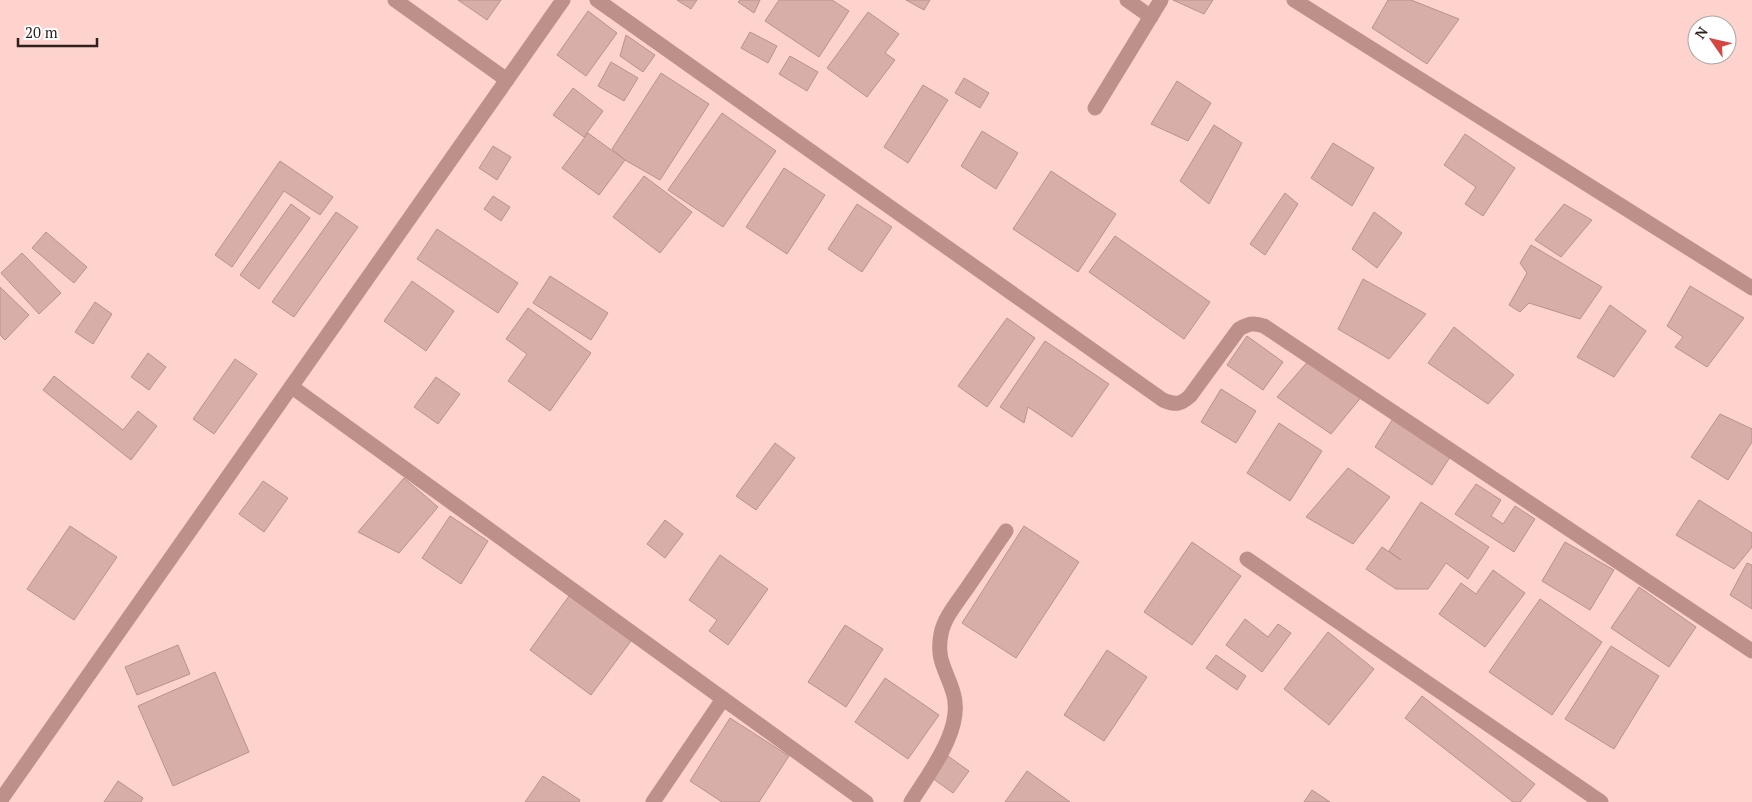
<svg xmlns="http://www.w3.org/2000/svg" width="1752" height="802" font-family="'PT Serif',serif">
<rect width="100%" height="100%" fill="#fed3cd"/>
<g fill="#d8aea9" stroke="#ba928d">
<path d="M458,0H501L487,20Z"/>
<path d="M677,0H697L691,9Z"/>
<path d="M740,0H760L754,13L738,2Z"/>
<path d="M779,0H832L849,11L819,57L765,21Z"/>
<path d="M906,0H930L924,10Z"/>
<path d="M1173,0H1213L1204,14Z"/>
<path d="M1388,0H1411L1459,19L1427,64L1372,28Z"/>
<path d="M588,11L617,33L586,76L557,55Z"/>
<path d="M868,12L899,34L885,53L895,60L867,97L827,68Z"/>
<path d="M750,32L777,46L768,63L741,48Z"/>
<path d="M626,35L655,55L643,72L620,56Z"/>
<path d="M790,56L818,72L807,91L779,74Z"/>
<path d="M611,62L638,78L624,101L598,86Z"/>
<path d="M661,73L709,104L660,180L625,160L612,149Z"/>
<path d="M964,78L989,93L980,108L955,93Z"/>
<path d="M1177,81L1211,103L1188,141L1151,124Z"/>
<path d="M923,85L948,100L908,163L884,147Z"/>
<path d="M573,88L603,111L584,137L553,115Z"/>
<path d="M722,113L776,151L723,227L668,190Z"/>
<path d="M1214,125L1242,143L1209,204L1180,181Z"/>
<path d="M982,131L1018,153L996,189L961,166Z"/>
<path d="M588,133L625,160L599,195L562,168Z"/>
<path d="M1465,134L1515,168L1483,216L1465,204L1476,187L1444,165Z"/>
<path d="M1333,143L1374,168L1352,206L1311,178Z"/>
<path d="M493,146L511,157L497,180L479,168Z"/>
<path d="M280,161L333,197L320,215L284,191L232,267L215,255Z"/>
<path d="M784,168L825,195L787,254L746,227Z"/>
<path d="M1051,171L1116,214L1078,272L1013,229Z"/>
<path d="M644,176L692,212L660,253L613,217Z"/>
<path d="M1285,193L1298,204L1265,255L1250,244Z"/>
<path d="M493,196L510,207L501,221L484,209Z"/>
<path d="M291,204L310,218L259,289L240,275Z"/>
<path d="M857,204L892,227L862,272L828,249Z"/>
<path d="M1564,204L1592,220L1561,257L1535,240Z"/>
<path d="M336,212L358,227L294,317L272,302Z"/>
<path d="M1374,212L1402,233L1377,268L1352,249Z"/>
<path d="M437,229L518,283L498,313L417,259Z"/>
<path d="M46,232L87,267L74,283L32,248Z"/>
<path d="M1115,236L1210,302L1184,339L1089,272Z"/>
<path d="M1531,245L1602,287L1580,319L1529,303L1520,312L1509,305L1527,273L1520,263Z"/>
<path d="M22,253L61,293L39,314L1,273Z"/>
<path d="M550,276L608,313L591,340L533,303Z"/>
<path d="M1363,279L1426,314L1389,359L1338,329Z"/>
<path d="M412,281L454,311L426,351L384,321Z"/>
<path d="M1690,286L1744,318L1707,367L1675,347L1683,337L1667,326Z"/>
<path d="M0,287L29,315L5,340L0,335Z"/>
<path d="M95,302L112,314L93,344L75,332Z"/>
<path d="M1610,305L1646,331L1614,377L1577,357Z"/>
<path d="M528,308L591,353L550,411L508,381L527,354L506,339Z"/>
<path d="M1007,318L1035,338L987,407L958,386Z"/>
<path d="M1454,327L1514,375L1488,404L1428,363Z"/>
<path d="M1247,336L1283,362L1263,390L1227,365Z"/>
<path d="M1045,341L1109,384L1072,437L1028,407L1024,423L1000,407Z"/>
<path d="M148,353L166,367L149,390L131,377Z"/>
<path d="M235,359L257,374L214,434L193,419Z"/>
<path d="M1310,359L1363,395L1331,434L1277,397Z"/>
<path d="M54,376L123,430L138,411L157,426L131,460L43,390Z"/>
<path d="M436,377L460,394L438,424L414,407Z"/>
<path d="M1221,389L1256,411L1236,443L1201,422Z"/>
<path d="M1720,414L1752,429V442L1728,480L1691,457Z"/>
<path d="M1394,417L1452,454L1432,485L1375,447Z"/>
<path d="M1279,423L1322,451L1290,501L1247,473Z"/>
<path d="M775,443L795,458L756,510L736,496Z"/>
<path d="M1348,468L1390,497L1353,544L1306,517Z"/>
<path d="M404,478L438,507L399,553L358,532Z"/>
<path d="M263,481L288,498L264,532L239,514Z"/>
<path d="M1476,484L1501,500L1491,516L1503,524L1515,506L1535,519L1514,552L1455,514Z"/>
<path d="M1699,500L1752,533V547L1734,569L1676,535Z"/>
<path d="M1421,502L1489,547L1468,579L1446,563L1428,589H1396L1366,569L1382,547L1401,560L1389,551Z"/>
<path d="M450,516L488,541L461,584L422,558Z"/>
<path d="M665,520L683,534L665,558L647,544Z"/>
<path d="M70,526L117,557L74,620L27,589Z"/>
<path d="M1024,526L1079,562L1016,658L962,623Z"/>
<path d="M1192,542L1241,576L1192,645L1144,612Z"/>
<path d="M1565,542L1614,570L1590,610L1542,581Z"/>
<path d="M720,555L768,589L728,645L709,631L717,620L689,600Z"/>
<path d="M1747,563L1752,565V609L1730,595Z"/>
<path d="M1493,570L1525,593L1485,647L1439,614L1461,583L1476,594Z"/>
<path d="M1639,587L1696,627L1669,667L1611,628Z"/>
<path d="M569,596L631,641L591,695L530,650Z"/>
<path d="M1540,599L1602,642L1552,715L1489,672Z"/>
<path d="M1245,619L1268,637L1278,624L1291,633L1262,672L1226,645Z"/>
<path d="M845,625L883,649L846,707L808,682Z"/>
<path d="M1328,632L1374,669L1329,725L1284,689Z"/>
<path d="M178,645L190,674L137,695L125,667Z"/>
<path d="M1611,646L1659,676L1614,749L1565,719Z"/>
<path d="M1107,650L1147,677L1104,741L1064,715Z"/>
<path d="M1216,655L1246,676L1237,690L1206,668Z"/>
<path d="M215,672L249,752L173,786L138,706Z"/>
<path d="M885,678L939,715L908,759L855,722Z"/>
<path d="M1422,696L1535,784L1520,802H1513L1405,718Z"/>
<path d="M730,718L789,756L759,802H722L690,781Z"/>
<path d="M948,756L969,771L953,793L932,778Z"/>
<path d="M1027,771L1070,802H1005Z"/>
<path d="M543,776L580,800L579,802H525Z"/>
<path d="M118,781L143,798L141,802H104Z"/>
<path d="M1312,790L1330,802H1304Z"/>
</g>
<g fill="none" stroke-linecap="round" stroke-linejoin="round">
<g stroke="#bd908a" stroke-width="15">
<path d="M395,0L507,80"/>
<path d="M597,0L1163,400C1175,405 1180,405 1190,396L1239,329C1248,324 1253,322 1264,326L1752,651"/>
<path d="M1127,0L1151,17"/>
<path d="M1294,0L1752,288"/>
<path d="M1095,108L1161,0"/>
<path d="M292,387L866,802"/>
<path d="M1247,559L1601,802"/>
<path d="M0,801L563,0"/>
<path d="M653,802L723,699"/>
<path d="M911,802C929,773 965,728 953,692C946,669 936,660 941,634C944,618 956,604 965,591C979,571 992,551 1006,531"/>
</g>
</g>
<g transform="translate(1712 40) rotate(304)"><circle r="24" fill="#ffffff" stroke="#aca5a5"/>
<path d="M0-4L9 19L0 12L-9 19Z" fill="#d54641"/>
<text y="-8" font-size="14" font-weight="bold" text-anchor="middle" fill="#2f1f1e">N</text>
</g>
<path d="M18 38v8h79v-8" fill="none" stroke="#2f1f1e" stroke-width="2.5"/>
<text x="25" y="38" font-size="15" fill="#2f1f1e" stroke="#ffffff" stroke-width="4" paint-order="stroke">20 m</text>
</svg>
